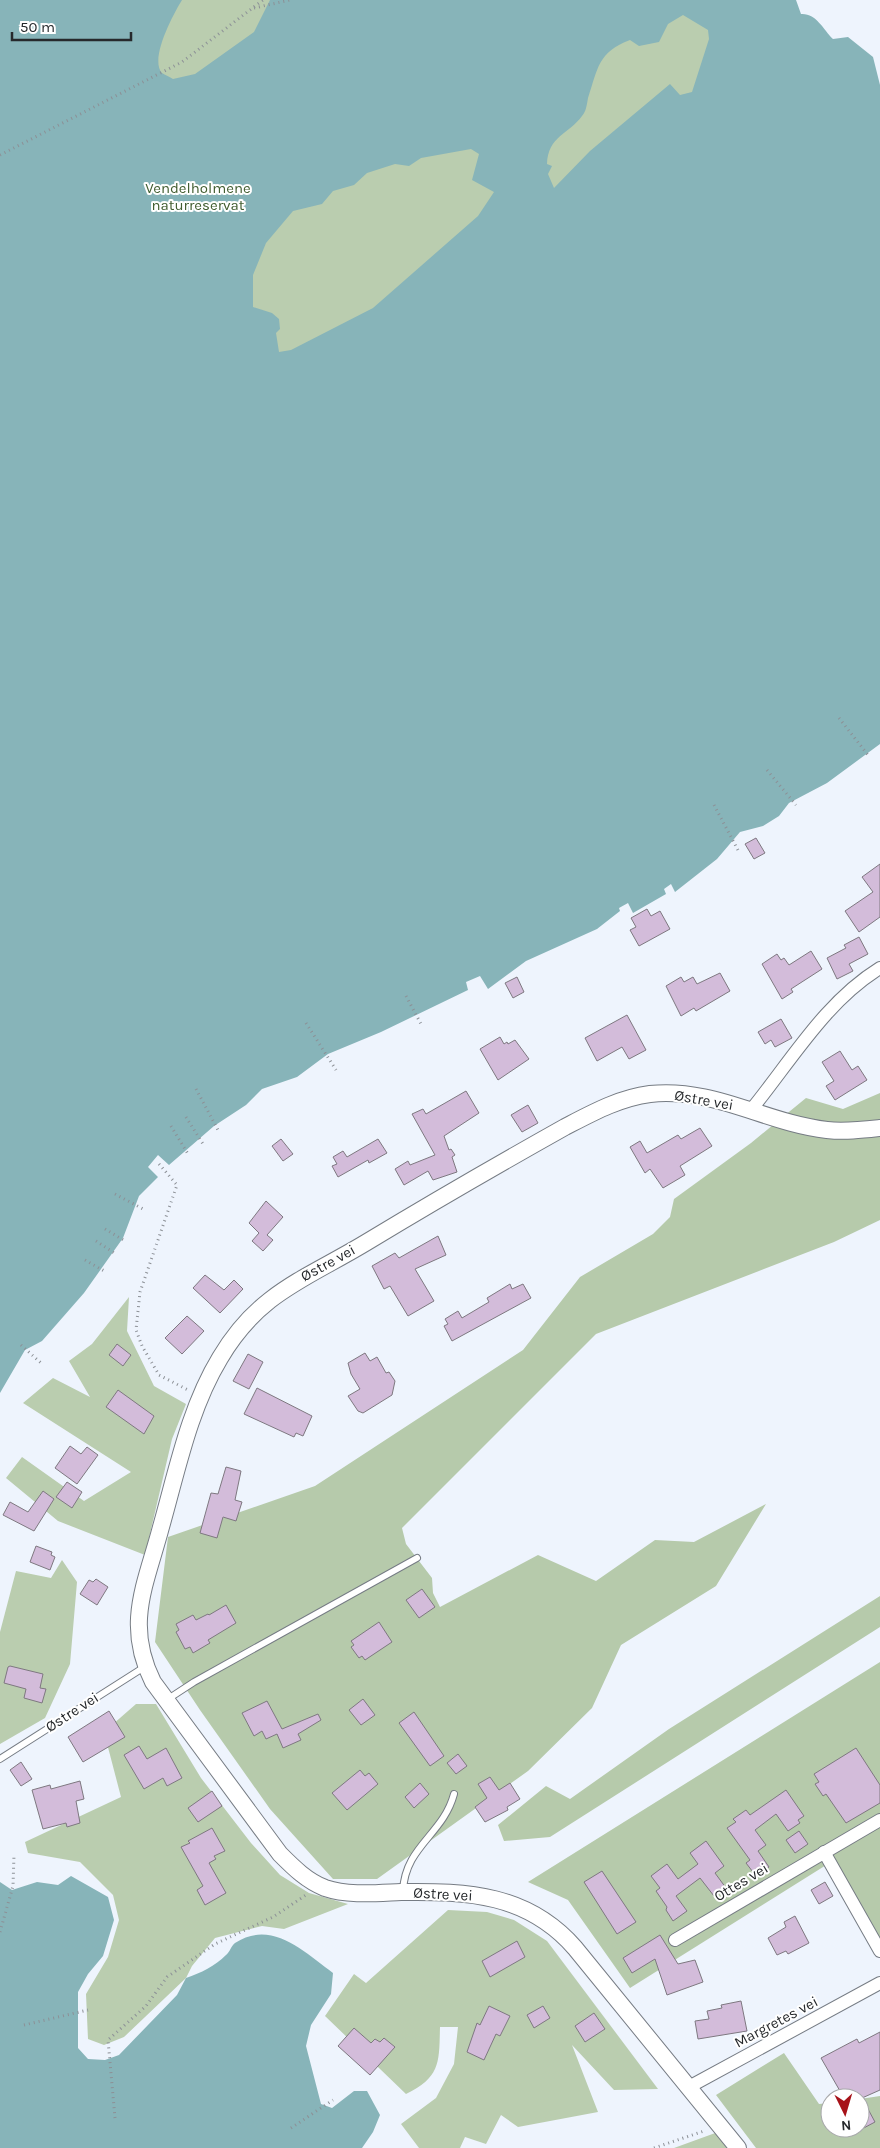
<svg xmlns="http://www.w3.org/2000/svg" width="880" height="2148" font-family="Karla,sans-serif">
<rect width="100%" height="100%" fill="#eef4fd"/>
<g fill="#bacdaf">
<path d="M0,0H705L727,31L708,101L585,197L199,413Z"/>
<path d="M129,1297L127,1331L154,1386L186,1404L172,1439L145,1555L58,1521L6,1478L22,1457L84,1501L131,1472L23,1403L53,1378L90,1397L69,1361L92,1344Z"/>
<path d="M62,1560L77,1582L70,1664L45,1718L0,1744V1632L16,1571L51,1578Z"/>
<path d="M136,1704H156L201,1778L251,1843L280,1875L309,1893L348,1904L284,1929L262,1926L215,1938L192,1966L186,1978L124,2037L104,2045L88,2039L86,1994L108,1957L119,1920L113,1895L80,1862L28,1853L25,1842L121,1797L104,1732Z"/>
<path d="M448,1910L487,1912L514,1920L547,1941L658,2089L614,2090L572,2045L598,2112L518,2127L501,2115L486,2144L465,2137L460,2148H419L401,2124L436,2098L454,2064L458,2027H440C439,2062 441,2077 406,2094L325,2016L354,1974L366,1983Z"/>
<path d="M718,2132L730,2148H674Z"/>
</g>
<g fill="#b6caab">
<path d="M880,1093V1220L834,1242L596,1334L402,1528L406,1544L432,1578L433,1593L440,1607L538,1555L596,1581L655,1540L694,1542L766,1504L716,1586L621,1645L592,1708L528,1771L377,1879H333L270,1809L200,1710L155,1642L168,1537L315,1486L523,1350L580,1277L653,1234L670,1217L674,1199L751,1143L806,1098L843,1109Z"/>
<path d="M880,1596V1627L550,1837L504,1841L498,1825L546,1786L570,1799L669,1729Z"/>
<path d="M880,1662V1938L831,1862L630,1988L568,1900L528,1882Z"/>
<path d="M784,2053L819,2104L830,2103V2128H860V2099L880,2096V2148H756L716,2095Z"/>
</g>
<g fill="#87b4b9" fill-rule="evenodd">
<path d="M0,0H182C174,13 149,59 162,73C165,75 170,77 173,79L195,74L254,32L270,0H796L801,14C816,13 823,29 833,39L848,37L873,57L880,85V744L827,783L789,803L779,816L763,826L740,832L717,859L675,892L671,884L664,889L666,894L633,913L628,903L619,908L620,911L597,929L526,961L488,989L480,976L466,982L468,990L381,1032L328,1054L297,1077L262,1089L246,1105L214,1126L169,1165L158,1155L148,1167L158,1177L139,1196L123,1238L84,1293L42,1341L25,1350L0,1393ZM683,15L708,30L709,39L692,92L680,95L670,84L590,151L554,188L548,174L552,166L547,164C548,136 569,134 582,116C586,112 587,104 588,98C598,68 598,52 630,40L639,46L659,42L668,24ZM471,149L479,154L472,180L494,192L478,216L373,308L291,350L279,352L276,333L280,329L279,319L272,313L253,307V275L266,243L293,211L322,204L333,191L354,185L367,173L395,164L409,166L421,158Z"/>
<path d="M71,1876L108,1897L114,1920L103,1956L88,1974L78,1992V2048L88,2059L105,2060L119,2055L177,1995L186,1978C201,1973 215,1966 226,1955C230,1952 231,1946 235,1943C272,1919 304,1952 333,1973L331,1994L311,2025L306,2046L321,2104L332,2108L354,2091H367L380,2115L373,2132L362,2148H0V1882L12,1890L37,1882L58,1885Z"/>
</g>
<g fill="#d3bcda" stroke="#7e7880">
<path d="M756,838L765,853L754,859L745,844Z"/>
<path d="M880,864V917L859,932L845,911L873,892L862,877Z"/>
<path d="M647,909L651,916L660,911L670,929L639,946L630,930L636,927L631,918Z"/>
<path d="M859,937L868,954L849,964L853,971L837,979L827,958L846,948L844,945Z"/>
<path d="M811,951L822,969L791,989L793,992L782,999L762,964L777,954L781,960L784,958L789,965Z"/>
<path d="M720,973L730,991L696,1011L694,1008L681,1016L666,986L681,977L684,982L693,977L697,984Z"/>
<path d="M517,977L524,992L513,998L505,983Z"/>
<path d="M627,1015L646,1050L629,1059L622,1047L597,1061L585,1038Z"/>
<path d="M781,1019L792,1038L775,1047L771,1040L765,1044L758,1032Z"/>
<path d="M500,1037L504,1044L507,1042L508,1044L515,1040L529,1059L498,1080L480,1049Z"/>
<path d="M840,1051L852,1070L858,1066L867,1080L835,1100L826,1086L834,1081L822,1062Z"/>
<path d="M466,1091L479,1113L444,1136L449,1150L451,1149L455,1155L452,1157L457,1172L433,1180L428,1171L404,1185L395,1169L408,1161L410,1165L435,1155L412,1114L423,1109L426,1114Z"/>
<path d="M528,1105L538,1123L522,1132L511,1115Z"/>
<path d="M700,1128L712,1146L680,1166L685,1175L663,1188L650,1169L645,1173L630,1147L640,1141L647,1153L678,1135L681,1139Z"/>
<path d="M281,1139L293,1154L283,1161L272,1146Z"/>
<path d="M378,1139L387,1153L369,1163L368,1160L338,1177L332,1166L337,1164L333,1157L343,1151L347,1157Z"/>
<path d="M266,1201L283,1217L267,1235L273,1240L263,1251L252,1241L259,1233L249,1223Z"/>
<path d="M438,1236L446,1255L415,1269L434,1301L408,1316L390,1286L384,1289L372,1266L395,1253L399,1258Z"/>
<path d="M205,1275L224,1290L234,1280L243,1289L220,1313L193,1288Z"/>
<path d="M510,1284L512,1289L523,1284L531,1298L452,1341L444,1326L448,1324L445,1319L458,1311L462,1318L489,1302L487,1298Z"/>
<path d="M187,1316L204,1331L182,1354L165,1338Z"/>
<path d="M117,1344L131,1355L123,1366L109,1355Z"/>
<path d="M365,1353L370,1361L377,1357L386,1373L389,1372L395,1381L392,1395L363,1413L358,1411L348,1396L360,1389L351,1374L348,1363Z"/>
<path d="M248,1354L263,1362L249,1389L233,1381Z"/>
<path d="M257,1388L312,1416L303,1436L296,1433L294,1437L244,1414Z"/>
<path d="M118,1390L154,1416L144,1434L106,1407Z"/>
<path d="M70,1446L81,1454L87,1447L98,1455L77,1484L55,1468Z"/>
<path d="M226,1467L241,1471L235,1500L242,1502L236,1521L223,1517L217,1538L200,1533L211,1493L218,1494Z"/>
<path d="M67,1482L82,1492L72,1508L56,1497Z"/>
<path d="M43,1491L54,1499L34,1531L3,1515L10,1502L28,1512Z"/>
<path d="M36,1546L52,1552L51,1555L55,1557L50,1570L30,1562Z"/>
<path d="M96,1579L108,1587L97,1605L80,1594L89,1580L93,1582Z"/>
<path d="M422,1589L435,1607L419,1618L406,1600Z"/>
<path d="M226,1605L236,1623L208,1640L210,1643L193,1653L190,1647L185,1649L176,1632L179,1630L176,1624L193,1615L196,1620L208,1614L209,1615Z"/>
<path d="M379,1622L392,1642L365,1660L362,1656L359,1658L351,1647L354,1645L351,1641Z"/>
<path d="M10,1666L43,1674L40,1688L46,1689L42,1703L24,1698L26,1689L4,1683L8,1667Z"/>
<path d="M363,1699L375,1715L361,1725L349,1710Z"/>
<path d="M267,1701L282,1729L318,1714L321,1720L298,1734L301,1740L283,1748L277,1734L266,1739L262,1731L254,1736L242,1713Z"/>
<path d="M109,1711L125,1737L83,1762L68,1737Z"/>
<path d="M414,1712L444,1756L430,1766L399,1723Z"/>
<path d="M139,1746L147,1759L166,1748L182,1778L167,1786L163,1778L144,1789L124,1755Z"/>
<path d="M856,1748L880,1785V1803L846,1823L826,1794L823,1796L815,1784L819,1782L814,1774Z"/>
<path d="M458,1754L467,1766L456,1774L447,1763Z"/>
<path d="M21,1762L32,1779L21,1786L10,1770Z"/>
<path d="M360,1770L365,1776L369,1773L378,1784L347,1810L332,1793Z"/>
<path d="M490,1777L499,1790L510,1783L520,1799L507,1807L508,1810L485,1822L475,1807L487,1798L478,1784Z"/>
<path d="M80,1781L84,1799L76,1801L80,1823L67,1827L66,1823L43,1829L32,1790L50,1785L51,1789Z"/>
<path d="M420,1783L429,1794L414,1808L405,1797Z"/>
<path d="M786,1790L804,1816L798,1820L800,1823L788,1831L776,1814L755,1830L766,1845L758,1851L769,1867L756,1876L746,1863L750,1860L727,1828L736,1822L733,1819L746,1810L750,1815Z"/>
<path d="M212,1791L222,1806L198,1822L188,1808Z"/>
<path d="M212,1828L225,1851L214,1856L216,1859L209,1863L226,1893L205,1905L197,1890L203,1886L181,1847L190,1843L188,1841Z"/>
<path d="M799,1831L808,1844L795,1853L786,1840Z"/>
<path d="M706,1841L724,1866L715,1873L726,1888L714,1896L700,1878L676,1896L687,1911L673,1921L666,1910L667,1907L656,1891L660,1888L651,1876L667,1864L678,1879L698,1864L690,1853Z"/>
<path d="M602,1871L636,1922L617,1934L584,1882Z"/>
<path d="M825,1882L833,1896L819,1904L811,1890Z"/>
<path d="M795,1916L809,1943L788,1954L786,1951L777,1955L768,1938L786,1927L784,1922Z"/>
<path d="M660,1935L678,1964L695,1960L703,1982L667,1995L655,1959L632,1973L623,1958Z"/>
<path d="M517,1941L525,1957L490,1977L482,1961Z"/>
<path d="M741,2001L747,2031L698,2039L695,2021L709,2019L707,2011L722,2008L721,2005Z"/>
<path d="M489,2006L510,2016L500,2036L496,2034L484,2060L467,2052L477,2023L480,2025Z"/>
<path d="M543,2006L550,2018L534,2028L527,2015Z"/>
<path d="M594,2013L605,2029L585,2042L575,2026Z"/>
<path d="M354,2028L371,2043L375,2039L380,2042L384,2038L395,2047L370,2075L338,2046Z"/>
<path d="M880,2032V2090L862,2098L875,2122L860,2130V2098H844L821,2058L857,2039L859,2043Z"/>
</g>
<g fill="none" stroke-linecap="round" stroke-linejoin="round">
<defs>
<g id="service">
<path d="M168,1699L194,1682L417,1558"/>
<path d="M0,1759L146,1666"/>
<path d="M403,1891C405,1846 443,1835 454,1794"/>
</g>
<g id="minor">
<path d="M751,1110C791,1061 825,1002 880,968"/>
<path d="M824,1852L880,1951"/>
<path d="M675,1940L880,1820"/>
<path d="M687,2088L880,1983"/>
</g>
<path id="tertiary" d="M738,2148L575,1948C528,1894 468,1891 401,1892C377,1893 348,1896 325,1888C307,1881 294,1868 280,1854L153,1682C124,1624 146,1584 161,1527C177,1471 189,1409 220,1358C259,1292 306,1279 367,1242C433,1202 499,1164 565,1127C592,1113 619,1098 650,1094C713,1087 766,1123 827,1130C845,1132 862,1130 880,1128"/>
</defs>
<use href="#service" stroke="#767c84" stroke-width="8"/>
<use href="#minor" stroke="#767c84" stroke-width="14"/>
<use href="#tertiary" stroke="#767c84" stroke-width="18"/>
<g stroke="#8c9096" stroke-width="3" stroke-dasharray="1 4" stroke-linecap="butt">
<path d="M254,8L290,0"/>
<path d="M0,155L182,62L263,0"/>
<path d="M839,718L868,755"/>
<path d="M767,770L796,805"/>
<path d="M714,805L739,852"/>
<path d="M406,996L421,1024"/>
<path d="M306,1023L336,1070"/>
<path d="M196,1089L218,1130"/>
<path d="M186,1117L203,1144"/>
<path d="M171,1126L188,1154"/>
<path d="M159,1164L177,1185L140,1292L136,1330L142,1346L159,1375L188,1390"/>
<path d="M115,1194L145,1210"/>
<path d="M105,1229L125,1241"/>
<path d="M96,1241L116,1254"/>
<path d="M85,1260L106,1272"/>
<path d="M21,1345L41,1363"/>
<path d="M0,1932L13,1886L14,1855"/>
<path d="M24,2025L88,2010"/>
<path d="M115,2118L108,2040L146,2006L167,1977L215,1944L273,1917L306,1895"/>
<path d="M291,2128L333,2100"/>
<path d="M654,2148L704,2131"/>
</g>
<use href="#service" stroke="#fff" stroke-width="6"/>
<use href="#minor" stroke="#fff" stroke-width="12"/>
<use href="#tertiary" stroke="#fff" stroke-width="16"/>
</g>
<g text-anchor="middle" stroke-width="4" stroke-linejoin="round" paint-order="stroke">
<g font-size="15" fill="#415d2f" stroke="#fff">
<text x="198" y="193">Vendelholmene<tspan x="198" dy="17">naturreservat</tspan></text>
</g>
<g font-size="15" fill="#26292c" stroke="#fff">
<text transform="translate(704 1100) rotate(10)" y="5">Østre vei</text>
<text transform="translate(328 1263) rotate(-29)" y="5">Østre vei</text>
<text transform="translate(72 1712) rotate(-33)" y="5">Østre vei</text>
<text transform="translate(741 1882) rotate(-31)" y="5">Ottes vei</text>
<text transform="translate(443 1894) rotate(3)" y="5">Østre vei</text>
<text transform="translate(776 2022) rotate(-28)" y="5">Margretes vei</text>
</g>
</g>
<g transform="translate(845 2113) rotate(175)"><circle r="24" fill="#ffffff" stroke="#a8a9ab"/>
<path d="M0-4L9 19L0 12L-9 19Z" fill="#a71219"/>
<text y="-8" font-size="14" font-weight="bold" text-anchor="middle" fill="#26292c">N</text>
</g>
<path d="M12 32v8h119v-8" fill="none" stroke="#26292c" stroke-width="2.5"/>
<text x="20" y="32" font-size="15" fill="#26292c" stroke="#ffffff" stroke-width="4" paint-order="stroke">50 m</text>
</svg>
